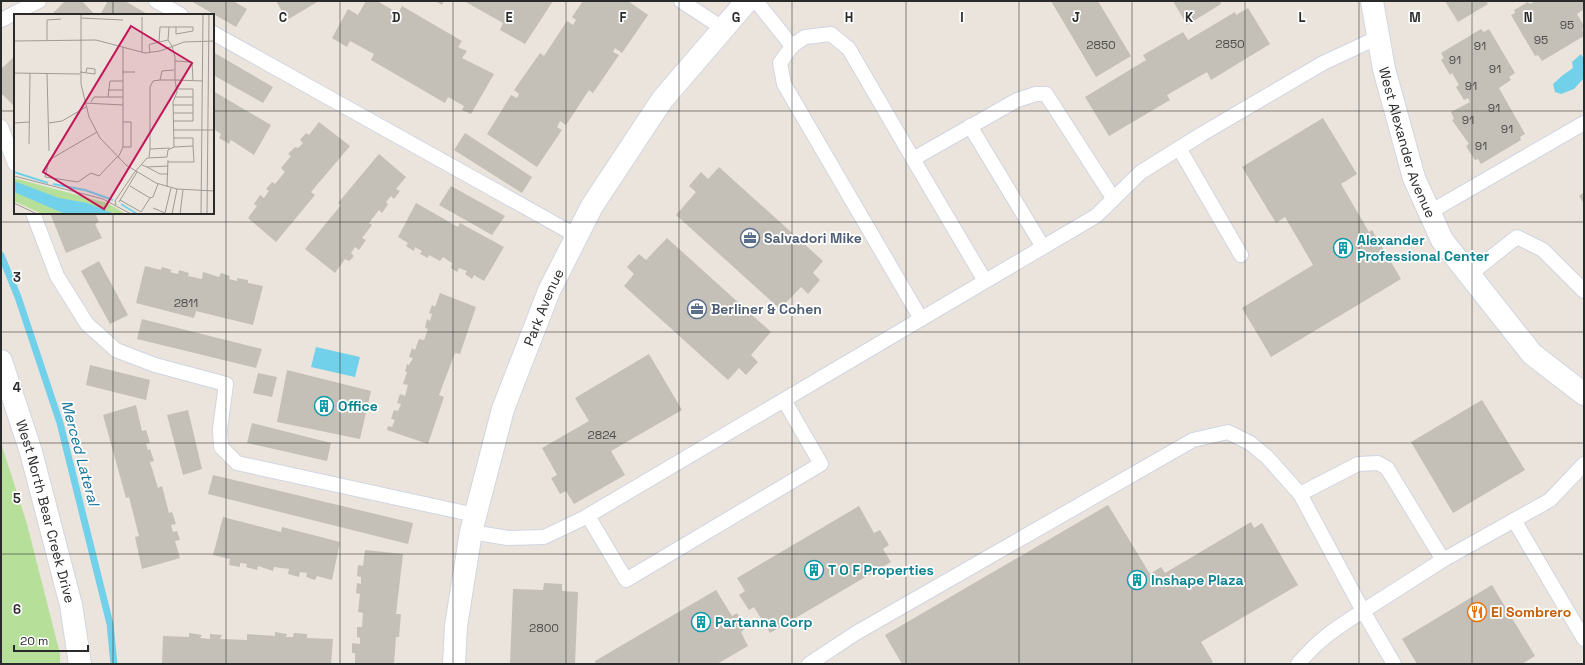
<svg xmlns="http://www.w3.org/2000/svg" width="1585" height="665" font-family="'Space Grotesk',sans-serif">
<rect width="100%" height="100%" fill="#ebe4dc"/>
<path fill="#b6e09a" d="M1,443L27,524L60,654V664H1Z"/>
<g fill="#72d1ea">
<path d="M1581,54L1584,59V78L1574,89L1561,94L1555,92L1553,84L1563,75L1573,68L1572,62Z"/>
<path d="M316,347L360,357L355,377L311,367Z"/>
</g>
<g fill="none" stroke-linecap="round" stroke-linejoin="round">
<path stroke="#72d1ea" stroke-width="7" d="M1,255L18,297L60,423L110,624L114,664"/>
</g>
<g fill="#c4bfb7">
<path d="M65,1H82L95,15H51Z"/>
<path d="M108,1H125L149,15H105L101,13Z"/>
<path d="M191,1H233L247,9L236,27Z"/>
<path d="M276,1H319L287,20Z"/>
<path d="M366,1H377L398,13L402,6L462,41L458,47L467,51L462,58L494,74L471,114L462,110L464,106L448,97L445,103L371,60L374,54L350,41L347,47L332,38L348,9L358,15Z"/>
<path d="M435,1H444L442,5Z"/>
<path d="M464,1H553L525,44L500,30L503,23Z"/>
<path d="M583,1H628L648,15L622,53L615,48L613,52L619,55L593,93L589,90L566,125L560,121L557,127L562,130L537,167L487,134L511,95L517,98L519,94L514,90L540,53L544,56L567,21L573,25L576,20L572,17Z"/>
<path d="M1051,1H1098L1131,56L1096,77Z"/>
<path d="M1173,1H1220L1221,4L1187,25Z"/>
<path d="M1445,1H1486L1488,4L1458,22Z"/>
<path d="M1536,1H1584V9L1577,14L1584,26L1582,29L1584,36L1542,61L1538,55L1535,56L1511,15L1515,13L1514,10L1528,2L1530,4Z"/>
<path d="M1248,8L1270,44L1211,80L1207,72L1167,95L1170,100L1109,136L1085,97L1146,60L1143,55L1183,32L1188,40L1235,12L1236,15Z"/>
<path d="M1481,29L1484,32L1489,29L1515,73L1509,77L1511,80L1499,88L1525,134L1520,137L1521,140L1481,164L1478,159L1475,160L1466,146L1469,144L1452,120L1454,119L1451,112L1470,102L1468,98L1464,100L1456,87L1459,85L1452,73L1450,75L1441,60L1444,58L1441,53Z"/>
<path d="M213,52L273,87L263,103L213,75Z"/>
<path d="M15,56V107L1,93V69Z"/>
<path d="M213,91L271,125L254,155L231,140L229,144L219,138L221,134L215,130L213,133Z"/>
<path d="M1323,118L1357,174L1341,184L1369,232L1372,230L1401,279L1271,357L1242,308L1313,265L1285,217L1276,223L1242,167Z"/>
<path d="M319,122L350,146L311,192L315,195L276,242L248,218L257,206L254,204L260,195L264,198L269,191L266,189L272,182L275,184L285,172L281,168L291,156L288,154L295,147L298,148L303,143L300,140L306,133L309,135Z"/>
<path d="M465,133L532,177L522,193L454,150Z"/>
<path d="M379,154L406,177L396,189L400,191L394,199L391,196L386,202L388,204L382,213L379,210L369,223L372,225L362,238L366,240L359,250L355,247L351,253L354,256L349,261L345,259L335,273L305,249L341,205L338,203Z"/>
<path d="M719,167L823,261L813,273L820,280L808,294L801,287L780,309L676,215L696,192L689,186L701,172L708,179Z"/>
<path d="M451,186L505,216L492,235L439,205Z"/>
<path d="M1584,192V204L1579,196Z"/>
<path d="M416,203L458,227L460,223L504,247L484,281L474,275L472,279L465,274L467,271L459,268L457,272L451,268L452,263L443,257L440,261L429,255L428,258L420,254L422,251L415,247L414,251L406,246L408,243L398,237Z"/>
<path d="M50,213H95L99,222L95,224L102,238L66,253Z"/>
<path d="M667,238L771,332L751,355L758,362L746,375L739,368L728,380L624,286L634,274L627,267L639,254L646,260Z"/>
<path d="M99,261L128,315L110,324L81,271Z"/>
<path d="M145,266L161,270L162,267L172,270L170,272L178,274L179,270L189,273L188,276L202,279L203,272L219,277L221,273L230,276L229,279L237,281V278L248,280V283L263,286L253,325L196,311L194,318L136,303Z"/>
<path d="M440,293L476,307L460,354L455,353L439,395L444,397L428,444L387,430L388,426L392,427L395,420L391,419L394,410L398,411L401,404L397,403L400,394L405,396L408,385L403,384L407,372L405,371L407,364L409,365L413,358L409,357L412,348L415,350L419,339L424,340L428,329L425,328L427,319L430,321L432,314L429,313L432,305L435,307Z"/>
<path d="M142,319L262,349L256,368L137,339Z"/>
<path d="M649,354L682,410L611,451L625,475L574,504L566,491L560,494L551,478L557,475L542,448L589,421L575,398Z"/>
<path d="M90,365L150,380L146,400L86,385Z"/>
<path d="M287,370L371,391L360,439L277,422Z"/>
<path d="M258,373L277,377L272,397L253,393Z"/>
<path d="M1482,400L1525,470L1453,513L1411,442Z"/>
<path d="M136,405L142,431L146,430L150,443L146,444L148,450L150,449L154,461L150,462L158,488L162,486L169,513L172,512L176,524L171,525L173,532L177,531L180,540L175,541L180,558L142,569L135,537L139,536L129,497L126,498L103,415Z"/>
<path d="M188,410L202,469L183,475L167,415Z"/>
<path d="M252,423L331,443L327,461L247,443Z"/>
<path d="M213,475L413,523L408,544L208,494Z"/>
<path d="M1108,505L1150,574L1161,567L1165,573L1251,522L1254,528L1262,523L1298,585L1201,642L1213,662L1209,664H902L885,635Z"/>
<path d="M859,506L874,533L880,530L889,545L883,549L891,562L770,633L754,607L749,610L739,595L745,591L737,578Z"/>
<path d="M223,517L281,532L282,527L340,542L332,580L317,576L315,580L306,577L307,573L300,572L299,577L288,574L289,569L274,567L273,571L258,566L257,570L246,567L247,564L240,563V567L229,565L230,559L213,555Z"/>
<path d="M365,550L403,554L396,614H401L399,637H396L394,664H355V653H352V643L360,644V638L357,637V627H362L363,613L358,612L360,594L356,593L357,583L361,584V577L357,576L358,565L363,566Z"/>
<path d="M544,583L562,584V591L578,592L575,664H510L513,589L543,590Z"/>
<path d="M1492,585L1535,656L1522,664H1417L1402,639Z"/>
<path d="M716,590L732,616L737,613L746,628L741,632L748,646L717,664H596L595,661Z"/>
<path d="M275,632L287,634L286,637H293L294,633L307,634V638L333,639L331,664H162L163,636L189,637V633L202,635L200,638L210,639V634L222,635L220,639L247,640V634L275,636Z"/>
</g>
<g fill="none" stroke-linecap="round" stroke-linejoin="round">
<defs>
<g id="lane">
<path d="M156,1L181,15"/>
<path d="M681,1L724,29"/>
<path d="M756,1L792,46L780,63L784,84L921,319L1096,216L1141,172L1202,134L1323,63L1379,37"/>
<path d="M1,20L39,1"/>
<path d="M213,33L577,236"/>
<path d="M792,46L805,37L831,34L849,49L913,159L1017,100L1036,94H1046L1113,198"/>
<path d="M970,126L1043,247"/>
<path d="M1,127L15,164"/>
<path d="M1179,148L1241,255"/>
<path d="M913,159L985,281"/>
<path d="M1430,212L1584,123"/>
<path d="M33,213L57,276L87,324L116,350L155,365L226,384L220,429L221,447L237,463L475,515"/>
<path d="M1469,275L1517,237L1543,250L1584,291"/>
<path d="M1300,494L1363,611L1443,560L1550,500L1584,464"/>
<path d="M588,516L626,580L821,464L784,400"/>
<path d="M1514,520L1584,639"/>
<path d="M471,532L508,538L544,537L584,518L921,319"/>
<path d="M809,664L856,633L1193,440L1228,432L1250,443L1267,457L1300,494L1358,464L1378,463L1387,468L1443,560"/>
<path d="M1298,664C1319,639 1336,628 1363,611L1394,664"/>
</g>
<g id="street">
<path id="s1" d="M1372,1L1384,69L1414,178L1442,240L1532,354L1584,394"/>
<path id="s2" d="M1,361L31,452L71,605L80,664"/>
<path id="s3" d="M454,664L456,626L471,532L503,409L549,291L592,206L662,100L747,1"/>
</g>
</defs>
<use href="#lane" stroke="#d1d5e2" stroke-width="16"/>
<use href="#street" stroke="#d1d5e2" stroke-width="24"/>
<use href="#lane" stroke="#fff" stroke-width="14"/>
<use href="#street" stroke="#fff" stroke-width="22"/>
</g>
<path fill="none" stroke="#2a2a2a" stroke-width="1" stroke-opacity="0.55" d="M113,1V15M226,1V664M340,1V664M453,1V664M566,1V664M679,1V664M792,1V664M906,1V664M1019,1V664M1132,1V664M1245,1V664M1359,1V664M1472,1V664M1,111H15M213,111H1584M113,213V664M1,222H1584M1,332H1584M1,443H1584M1,554H1584"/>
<defs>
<symbol id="office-ring" viewBox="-11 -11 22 22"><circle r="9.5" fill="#fff" stroke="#5c6f8a" stroke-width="1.5"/><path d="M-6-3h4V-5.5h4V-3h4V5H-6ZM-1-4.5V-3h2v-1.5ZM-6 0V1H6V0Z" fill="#5c6f8a"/></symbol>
<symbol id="building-ring" viewBox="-11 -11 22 22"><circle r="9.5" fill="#fff" stroke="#0f9aa8" stroke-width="1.5"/><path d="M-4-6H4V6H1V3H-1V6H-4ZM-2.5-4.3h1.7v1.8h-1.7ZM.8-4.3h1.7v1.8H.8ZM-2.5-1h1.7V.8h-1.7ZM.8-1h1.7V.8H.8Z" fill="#0f9aa8"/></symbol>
<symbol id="restaurant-ring" viewBox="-11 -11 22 22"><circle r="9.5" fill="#fff" stroke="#e8710a" stroke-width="1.5"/><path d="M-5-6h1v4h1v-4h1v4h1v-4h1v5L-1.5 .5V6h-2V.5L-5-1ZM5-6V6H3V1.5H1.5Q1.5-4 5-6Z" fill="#e8710a"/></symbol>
</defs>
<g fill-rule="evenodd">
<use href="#office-ring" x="739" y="227" width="22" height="22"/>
<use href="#building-ring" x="1332" y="237" width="22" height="22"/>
<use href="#office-ring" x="686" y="298" width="22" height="22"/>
<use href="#building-ring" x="313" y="395" width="22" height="22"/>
<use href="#building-ring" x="803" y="559" width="22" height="22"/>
<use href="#building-ring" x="1126" y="569" width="22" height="22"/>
<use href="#restaurant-ring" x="1466" y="601" width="22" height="22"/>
<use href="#building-ring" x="690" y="611" width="22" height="22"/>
</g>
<g text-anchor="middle" stroke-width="3.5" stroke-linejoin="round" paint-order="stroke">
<g font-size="12" fill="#504f4d">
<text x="1567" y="29">95</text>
<text x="1541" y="44">95</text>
<text x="1230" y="48">2850</text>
<text x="1101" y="49">2850</text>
<text x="1480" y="50">91</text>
<text x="1455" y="64">91</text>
<text x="1495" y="73">91</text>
<text x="1471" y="90">91</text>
<text x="1494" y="112">91</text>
<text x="1468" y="124">91</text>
<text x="1507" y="133">91</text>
<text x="1481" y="150">91</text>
<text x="186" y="307">2811</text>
<text x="602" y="439">2824</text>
<text x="544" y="632">2800</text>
</g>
<g font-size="14" fill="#2a2a2a" stroke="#fff">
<text dy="5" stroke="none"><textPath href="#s1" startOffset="146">West Alexander Avenue</textPath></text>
<text dy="5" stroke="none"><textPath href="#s3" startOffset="370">Park Avenue</textPath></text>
<text dy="5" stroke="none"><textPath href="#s2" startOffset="157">West North Bear Creek Drive</textPath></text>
</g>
<g font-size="14" font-weight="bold" fill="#4e5e75" stroke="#fff" text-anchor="start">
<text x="764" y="243">Salvadori Mike</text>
<text x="711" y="314">Berliner &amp; Cohen</text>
</g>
<g font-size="14" font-weight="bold" fill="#0d838f" stroke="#fff" text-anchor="start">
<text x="1357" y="245">Alexander<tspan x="1357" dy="16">Professional Center</tspan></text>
<text x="338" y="411">Office</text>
<text x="828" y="575">T O F Properties</text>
<text x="1151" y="585">Inshape Plaza</text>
<text x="715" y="627">Partanna Corp</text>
</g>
<g font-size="14" font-weight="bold" fill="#c56008" stroke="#fff" text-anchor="start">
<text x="1491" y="617">El Sombrero</text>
</g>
<g font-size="15" font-style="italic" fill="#127095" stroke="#fff">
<text transform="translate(80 453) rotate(75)" y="5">Merced Lateral</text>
</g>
</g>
<g transform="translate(14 14)">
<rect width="200" height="200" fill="#ebe4dc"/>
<path d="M0,164L93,189L112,200H28L0,187Z" fill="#b6e09a"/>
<path d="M0,167L45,184L73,189L101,200H51L0,178Z" fill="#72d1ea"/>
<path fill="none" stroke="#72d1ea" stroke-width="2" d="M0,158L34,169M39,170L71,176L99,186M107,190L123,200"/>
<path fill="none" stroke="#9e9a95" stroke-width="1" d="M67,0V70L75,103L86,124L112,151L142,169L163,175L200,177M67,4L109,6M33,26V6L47,5M154,26L155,13M0,27L82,26L131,39L146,37L170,28L200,27M145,28L146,13H179V17L162,20V13M128,38V3M136,38L135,31L137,30L154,26L158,32L161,43V66H146M161,47L178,48L179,67M66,58L81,60V55L73,54L72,58M108,58H121M0,59L66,60M33,59L35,137M94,76H109M94,83H109M161,83H179M77,88L80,83H94L96,67H109M70,89L109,91V33M159,91H179M159,99H179M159,107H179V75H162M0,109L15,108M35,109L48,107L72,93M159,116H200M83,118L35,146L31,163L64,168L77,159L85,162L103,143M160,124H179V132L160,133L159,88L163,78L161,66L189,67M15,130L16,59M109,133H117V108H109M136,135V73L139,67L146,66L148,57L160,56M135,143L136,135L156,134M104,144L109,133V91M154,148H180L179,132M128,151L133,153L154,152M133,153L146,160H153M0,162L89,185L117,200M116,172L136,184L139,183L144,170M153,173L154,146M106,186L127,198L136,184M105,188L123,158M0,189L23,200M102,191L101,187L120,159L133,144L153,143L154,136L160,133M139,194L151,199L157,174M158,200L163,175M166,200L169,176M187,200L189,0M193,200L195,0"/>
<path fill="#c2185b" fill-opacity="0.15" stroke="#c2185b" stroke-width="2" d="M117,12L178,49L90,195L29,158Z"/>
<rect width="200" height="200" fill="none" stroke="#2a2a2a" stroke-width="2"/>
</g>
<g font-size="13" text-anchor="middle" font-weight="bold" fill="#2a2a2a" stroke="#fff" stroke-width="3.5" stroke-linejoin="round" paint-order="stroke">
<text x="283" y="22">C</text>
<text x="396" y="22">D</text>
<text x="509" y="22">E</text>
<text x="623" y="22">F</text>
<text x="736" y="22">G</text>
<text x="849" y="22">H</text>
<text x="962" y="22">I</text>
<text x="1076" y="22">J</text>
<text x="1189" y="22">K</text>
<text x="1302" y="22">L</text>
<text x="1415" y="22">M</text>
<text x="1528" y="22">N</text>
<text x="17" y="282">3</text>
<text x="17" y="392">4</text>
<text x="17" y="503">5</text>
<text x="17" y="614">6</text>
</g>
<rect width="1585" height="665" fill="none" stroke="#2a2a2a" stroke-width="4"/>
<path d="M14 645v6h74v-6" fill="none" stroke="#2a2a2a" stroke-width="2"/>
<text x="20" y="645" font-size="12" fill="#2a2a2a" stroke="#ffffff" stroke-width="3" paint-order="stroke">20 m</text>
</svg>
